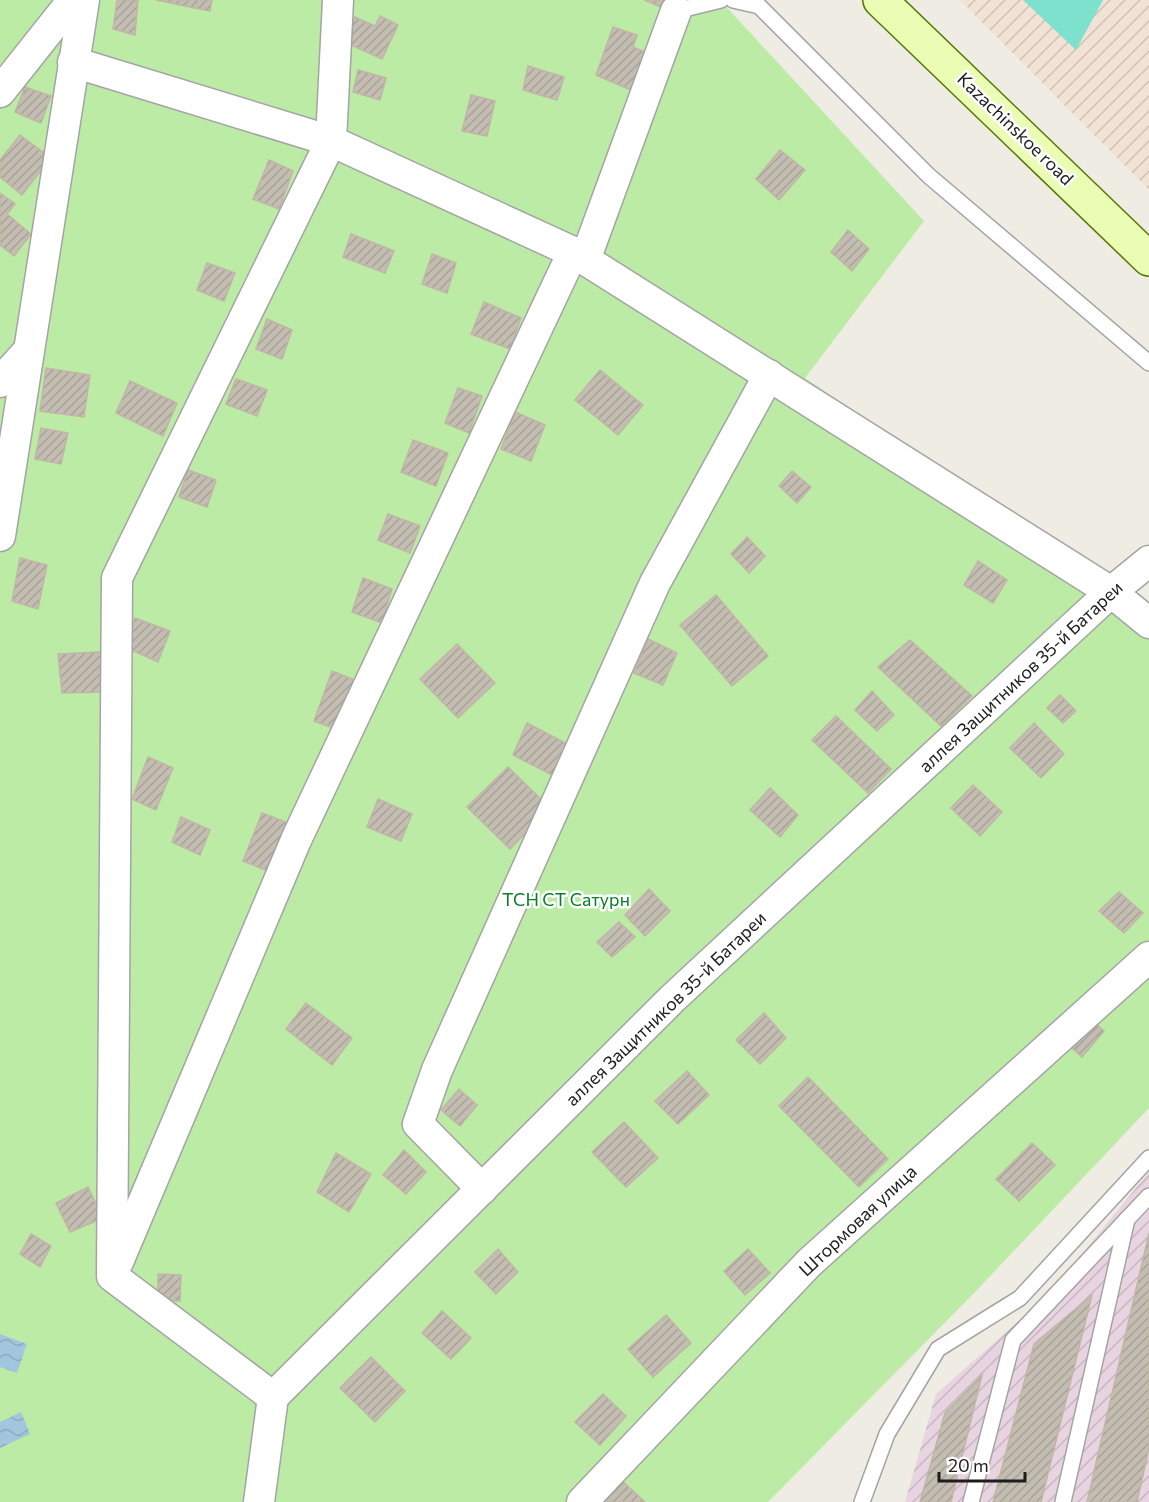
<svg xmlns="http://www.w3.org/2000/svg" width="1149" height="1502" font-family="Commissioner,sans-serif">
<defs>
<pattern id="industrial-furrows" width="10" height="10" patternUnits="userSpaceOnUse" patternTransform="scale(1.5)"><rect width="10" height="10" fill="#e8d4e1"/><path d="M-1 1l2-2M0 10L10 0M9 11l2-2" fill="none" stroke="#c7b6c1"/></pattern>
<pattern id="military-furrows" width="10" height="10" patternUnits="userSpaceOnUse" patternTransform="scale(1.5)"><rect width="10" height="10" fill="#f1e2d5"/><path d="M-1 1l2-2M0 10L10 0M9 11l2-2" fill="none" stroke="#cec1b6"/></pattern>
<pattern id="water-waves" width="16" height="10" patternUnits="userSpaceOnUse" patternTransform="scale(1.5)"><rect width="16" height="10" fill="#a1c6de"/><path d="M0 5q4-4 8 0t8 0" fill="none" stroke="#8aaabe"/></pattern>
<pattern id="building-hatch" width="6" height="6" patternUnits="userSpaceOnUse" patternTransform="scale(1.5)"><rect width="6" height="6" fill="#c4bdb2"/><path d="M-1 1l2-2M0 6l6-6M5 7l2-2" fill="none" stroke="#a8a299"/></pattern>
</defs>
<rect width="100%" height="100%" fill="#efede3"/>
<path fill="url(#industrial-furrows)" d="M1149,1172V1502H905L936,1394L1049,1294Z"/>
<path fill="url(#military-furrows)" d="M960,0H1149V190Z"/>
<path fill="#bceba6" d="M0,0H720L924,221L805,378L1108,581L1149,611V1108L976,1291L768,1502H0Z"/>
<path fill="#7ee1cd" d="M1023,0H1103L1076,50Z"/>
<g fill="url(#water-waves)">
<path d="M0,1334L27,1344L17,1373L0,1367Z"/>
<path d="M21,1412L30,1434L0,1448V1422Z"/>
</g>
<g fill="url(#building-hatch)" stroke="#c1b6a5" stroke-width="1.5">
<path d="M117,0H138L135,35L113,29Z"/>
<path d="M156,0H212L210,11Z"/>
<path d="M644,0H669L666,9Z"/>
<path d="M380,16L398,25L382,59L345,42L355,17L375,26Z"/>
<path d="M613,27L637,35L633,47L647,53L633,91L596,75Z"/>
<path d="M528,66L564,77L557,100L523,90Z"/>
<path d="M358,70L386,78L380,100L353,92Z"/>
<path d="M25,87L51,96L41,123L15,112Z"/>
<path d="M471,95L495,101L487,136L462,131Z"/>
<path d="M20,135L51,158L22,195L0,177V160Z"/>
<path d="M780,150L805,170L779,200L756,179Z"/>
<path d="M269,160L293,171L279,209L253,199Z"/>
<path d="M0,193L15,204L7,214L31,234L14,256L0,245Z"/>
<path d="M848,230L869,249L852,271L831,252Z"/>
<path d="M351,234L394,251L385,273L343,257Z"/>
<path d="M432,254L456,263L447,293L422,284Z"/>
<path d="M207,263L235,273L224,301L197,290Z"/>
<path d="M484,302L521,318L510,349L471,334Z"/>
<path d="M267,319L292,330L282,359L256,349Z"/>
<path d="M46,368L90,375L84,417L40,411Z"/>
<path d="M600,370L643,405L618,435L575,400Z"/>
<path d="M236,379L267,390L257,416L226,404Z"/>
<path d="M130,381L177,403L163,436L116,413Z"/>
<path d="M458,388L482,396L469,433L445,423Z"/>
<path d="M515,412L545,425L531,461L501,449Z"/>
<path d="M41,428L68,433L61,464L35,459Z"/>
<path d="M413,440L448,453L436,486L401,472Z"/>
<path d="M188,470L216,480L207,507L179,497Z"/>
<path d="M792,471L811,487L797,503L779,486Z"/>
<path d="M388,514L420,526L410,553L378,540Z"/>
<path d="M747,537L765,556L749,573L731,554Z"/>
<path d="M20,558L47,565L38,609L12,601Z"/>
<path d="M978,561L1007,580L993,603L964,585Z"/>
<path d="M363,578L392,589L382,623L352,612Z"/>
<path d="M716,595L768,656L732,686L680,625Z"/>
<path d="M135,618L170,631L158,662L125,647Z"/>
<path d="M648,639L677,653L663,685L634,673Z"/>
<path d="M910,640L972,696L941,726L878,667Z"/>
<path d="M457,644L495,683L458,718L420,679Z"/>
<path d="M100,652L104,692L62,693L58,654Z"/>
<path d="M332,671L357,681L339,730L314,721Z"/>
<path d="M872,691L894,715L877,731L855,710Z"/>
<path d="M1060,695L1076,711L1063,723L1047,708Z"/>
<path d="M836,716L891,769L868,793L812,740Z"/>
<path d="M527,723L573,747L558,778L513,755Z"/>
<path d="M1034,723L1064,754L1041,778L1010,748Z"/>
<path d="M148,757L173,768L156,810L132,799Z"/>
<path d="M508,767L550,808L510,849L467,807Z"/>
<path d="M973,785L1002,812L980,836L951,808Z"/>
<path d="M770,788L798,815L780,837L750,810Z"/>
<path d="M378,799L412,814L401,841L367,827Z"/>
<path d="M262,813L293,825L273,873L243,861Z"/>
<path d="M181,817L210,830L200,855L172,842Z"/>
<path d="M649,889L670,911L645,936L625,915Z"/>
<path d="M1119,892L1143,913L1124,933L1099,911Z"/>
<path d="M619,922L635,937L612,957L597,942Z"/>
<path d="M306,1003L352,1038L332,1065L286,1029Z"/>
<path d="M764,1013L786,1038L760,1064L736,1040Z"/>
<path d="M1088,1017L1104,1031L1082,1057L1065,1042Z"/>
<path d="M687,1071L709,1095L678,1124L655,1101Z"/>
<path d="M808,1077L888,1159L859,1187L779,1106Z"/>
<path d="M459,1089L477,1105L460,1126L441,1110Z"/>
<path d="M624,1122L658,1158L626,1187L592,1152Z"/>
<path d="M1032,1143L1055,1165L1019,1201L996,1179Z"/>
<path d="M404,1150L426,1172L406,1194L383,1175Z"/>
<path d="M336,1153L371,1174L349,1212L317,1192Z"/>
<path d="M88,1187L103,1218L70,1232L56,1203Z"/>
<path d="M1149,1233V1448L1137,1502H1087Z"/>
<path d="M31,1234L51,1246L40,1267L20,1254Z"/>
<path d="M498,1249L518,1272L496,1294L475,1272Z"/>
<path d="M748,1249L770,1273L745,1295L724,1271Z"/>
<path d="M158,1274L181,1275L180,1301L158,1300Z"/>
<path d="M1092,1295L1041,1502H993L1034,1344Z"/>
<path d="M442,1311L471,1338L451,1359L422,1333Z"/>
<path d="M666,1315L691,1343L653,1377L628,1349Z"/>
<path d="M371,1357L405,1391L375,1422L340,1388Z"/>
<path d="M982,1375L951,1502H920L945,1413Z"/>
<path d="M603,1394L626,1416L600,1445L575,1422Z"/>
<path d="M620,1479L645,1502H600Z"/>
</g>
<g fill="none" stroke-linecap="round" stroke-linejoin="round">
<defs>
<g id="lane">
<path d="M733,0L759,6L929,176L1149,363"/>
<path d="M676,11L721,0"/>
<path d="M862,1502L887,1434L938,1349L1020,1298L1149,1158"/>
<path d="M971,1502L1013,1340L1149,1196"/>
<path d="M1063,1502L1127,1219"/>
</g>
<g id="street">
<path d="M73,62L331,141L573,252L1111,592L1149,623"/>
<path d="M0,92L73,0"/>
<path d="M585,260L676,11"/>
<path d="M0,382L29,350"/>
<path d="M0,536L84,0"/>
<path d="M482,1189L418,1124L437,1070L655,583L769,375"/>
<path d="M118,1262L296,840L573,252"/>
<path d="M273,1397L112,1276L117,578L331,141L338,0"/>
<path d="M259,1502L273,1397L672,999L1111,592L1149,561"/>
<path d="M582,1502L809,1263L1149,957"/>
</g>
<path id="secondary" d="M880,0L1149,259"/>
</defs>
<use href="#lane" stroke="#a4a4a4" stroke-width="18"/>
<use href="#street" stroke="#a4a4a4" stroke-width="33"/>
<use href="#secondary" stroke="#557801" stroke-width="36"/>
<use href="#lane" stroke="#fff" stroke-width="15"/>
<use href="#street" stroke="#fff" stroke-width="30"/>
<use href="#secondary" stroke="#ebfcb4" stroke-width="33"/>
</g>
<g text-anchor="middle" stroke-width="5" stroke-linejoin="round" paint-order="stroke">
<g font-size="18" fill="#1d1d1d" stroke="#fff">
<text transform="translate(1015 129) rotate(44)" y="6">Kazachinskoe road</text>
<text transform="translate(1021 677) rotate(-43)" y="6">аллея Защитников 35-й Батареи</text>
<text transform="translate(666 1009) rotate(-44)" y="6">аллея Защитников 35-й Батареи</text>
<text transform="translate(858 1221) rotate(-43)" y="6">Штормовая улица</text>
</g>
<g font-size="18" fill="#077f27" stroke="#fff">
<text x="566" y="906">ТСН СТ Сатурн</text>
</g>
</g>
<path d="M939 1472v9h86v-9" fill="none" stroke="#1d1d1d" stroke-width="3"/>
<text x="948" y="1472" font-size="18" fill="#1d1d1d" stroke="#ffffff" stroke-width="4.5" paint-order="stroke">20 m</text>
</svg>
